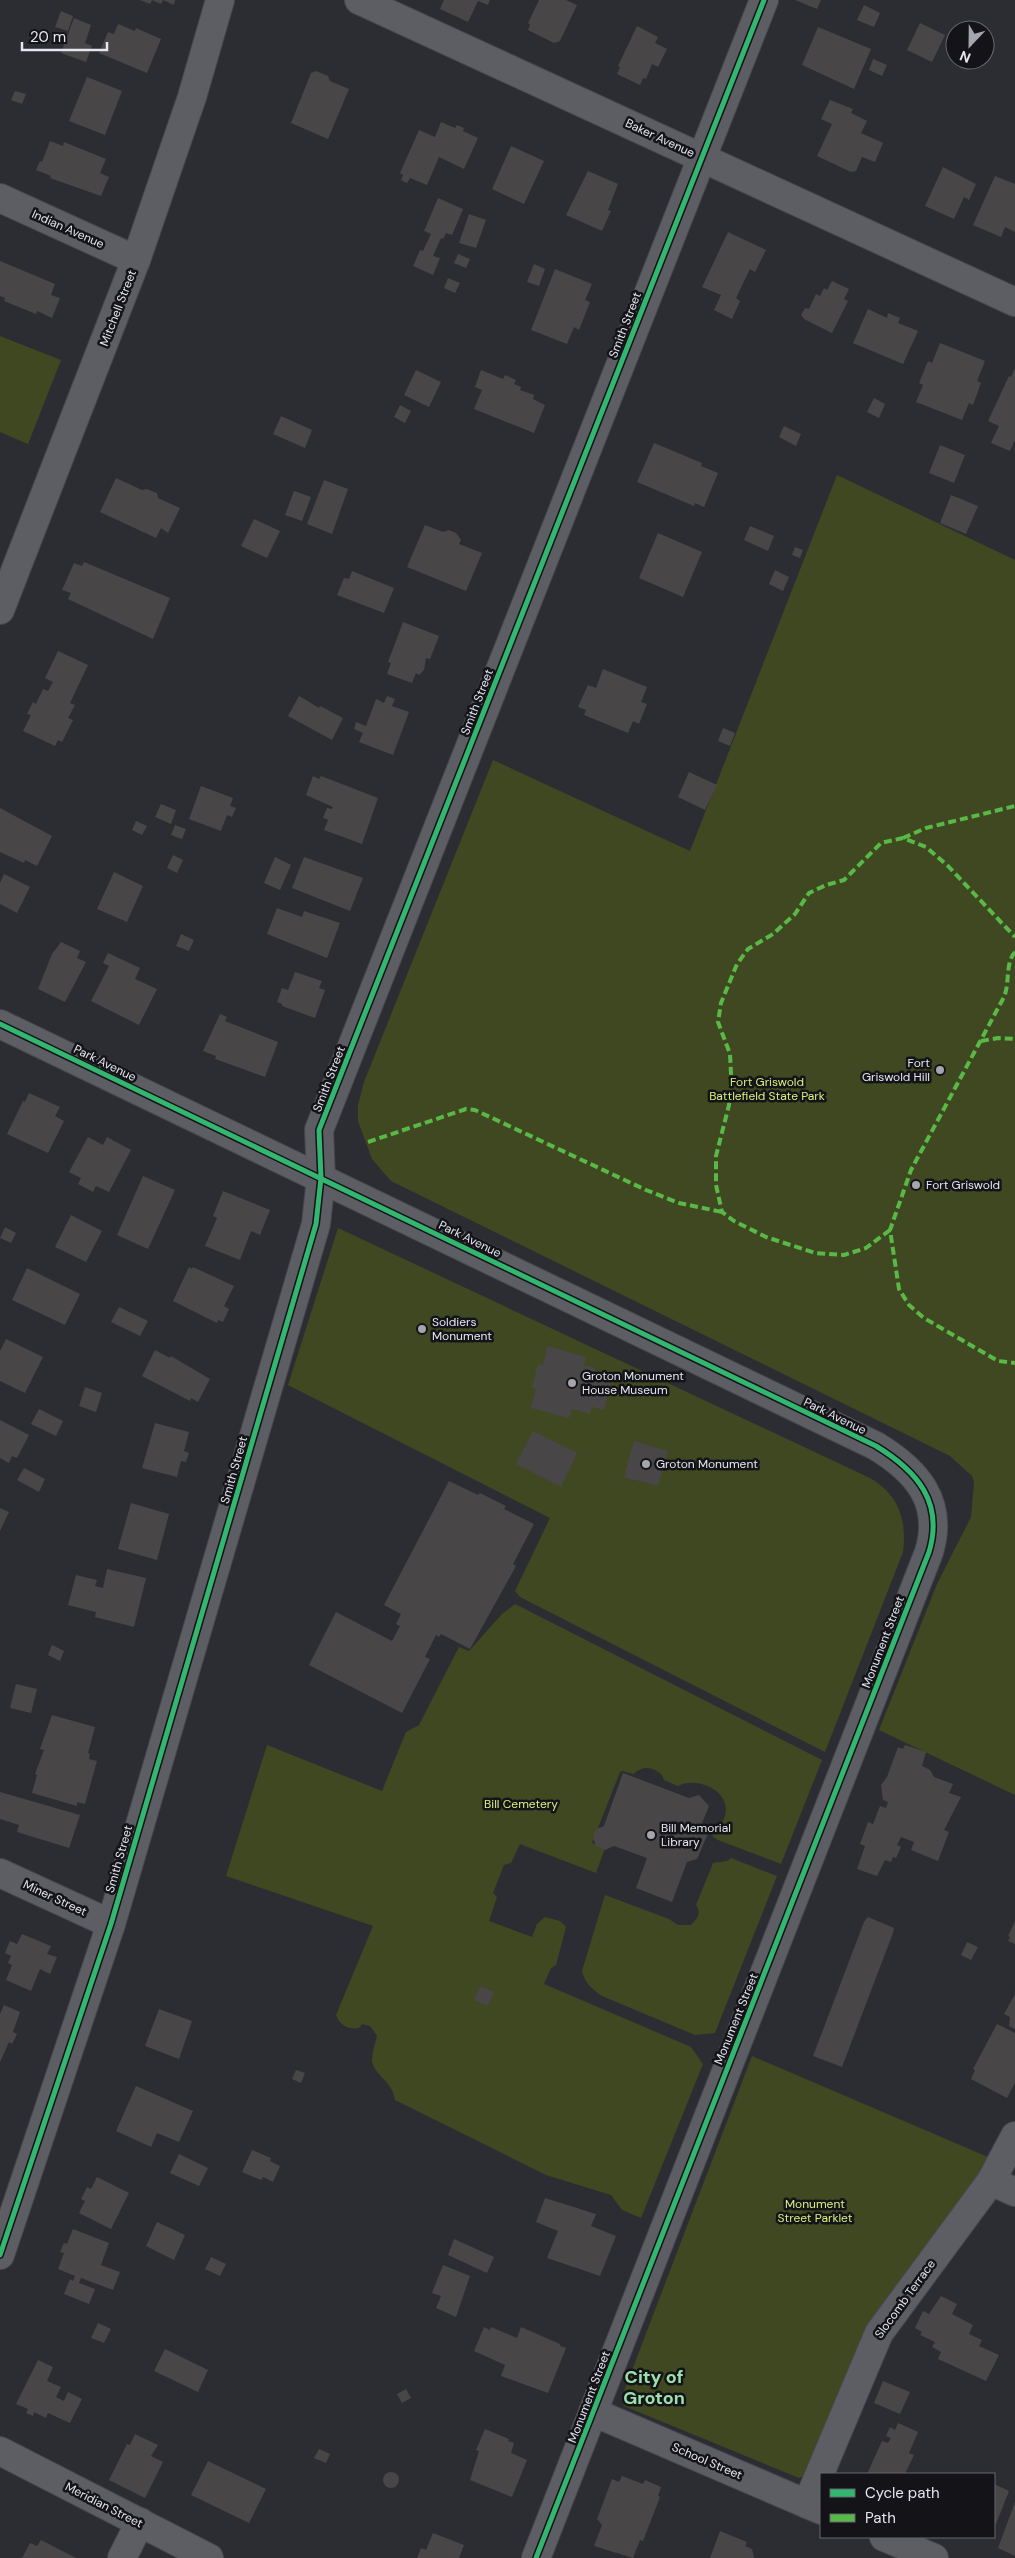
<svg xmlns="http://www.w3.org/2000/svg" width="1015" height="2558" font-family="'DM Sans',sans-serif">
<rect width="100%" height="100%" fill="#2c2d33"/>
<g fill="#404821">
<path d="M0,336L61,360L28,444L0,432Z"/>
<path d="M837,475L1015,560V1795L879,1730L937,1584L971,1517L974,1482L972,1476L950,1456L391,1181L372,1159L358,1121V1105L364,1082L493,760L690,851Z"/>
<path d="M338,1228L870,1478C899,1495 907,1520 903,1552L825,1752L520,1597L515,1591L550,1518L288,1385Z"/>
<path d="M515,1604L822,1760L781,1864L718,1840L712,1836C717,1830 723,1823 725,1816C732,1791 697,1776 678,1786L664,1780L662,1775C652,1766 643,1766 633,1774L623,1771L620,1772L592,1843L605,1848L596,1873L520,1844L511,1863L504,1865L493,1893L497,1897L489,1921L532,1937L537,1924L545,1917L560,1921L566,1927L556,1965L551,1968L544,1984L691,2047L703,2064L641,2218L622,2210L611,2195L546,2175L395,2100C393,2081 373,2075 372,2060C372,2052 375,2044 377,2036L370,2026L362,2024L359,2028C348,2030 340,2025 336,2015L373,1926L226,1876L267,1745L382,1791L406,1732L419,1725L459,1647L469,1651L502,1614Z"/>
<path d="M731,1858L777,1876L715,2033L695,2035L602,1996C593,1990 584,1982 582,1971L605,1895L669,1919L678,1925H690C697,1920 702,1913 696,1905L713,1863L727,1861Z"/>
<path d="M752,2056L995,2160L806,2475L799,2478L624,2406L621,2399Z"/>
</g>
<g fill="#484647">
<path d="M140,0H175L174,5L163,0L161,4L152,0L150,4Z"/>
<path d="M444,0H490L488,5L478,1L468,22L440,9Z"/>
<path d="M539,0H566L577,5L560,41L554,43L528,30L530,25L528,23Z"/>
<path d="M795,0H821L817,9Z"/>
<path d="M864,5L880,13L874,27L857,20Z"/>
<path d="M61,11L73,16L68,31L55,27Z"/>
<path d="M74,18L91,25L85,43L92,46L86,62L61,53Z"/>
<path d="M920,23L945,35L932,62L907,50Z"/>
<path d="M118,24L135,31L136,28L161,39L147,73L99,53L108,32L114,34Z"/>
<path d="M637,26L658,37L655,43L667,49L658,67L652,64L646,79L643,78L640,85L617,74L620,67L618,66Z"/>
<path d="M818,27L871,49L854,89L802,65Z"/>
<path d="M873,59L887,65L882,76L869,70Z"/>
<path d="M316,71L328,76L330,81L349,89L328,139L291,123L311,73Z"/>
<path d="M87,77L122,91L105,135L69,121Z"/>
<path d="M15,91L26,94L22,104L11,100Z"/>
<path d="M830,100L853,109L851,113L867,121L861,133L883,143L875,162L862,157L856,171L851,172L817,156L832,124L821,119Z"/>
<path d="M441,122L455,128L457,125L464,128L463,131L478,138L464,169L439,157L427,185L410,178L407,183L401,180L403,175L400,173L419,130L435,137Z"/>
<path d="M50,141L63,146L64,142L106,159L100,173L109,177L101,196L50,178L51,176L36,170L40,161L42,162Z"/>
<path d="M511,146L544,161L524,204L492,189Z"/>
<path d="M943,167L976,184L969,200L964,197L954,219L925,206Z"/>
<path d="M588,171L618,184L608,210L611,211L602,231L566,215Z"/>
<path d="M995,176L1015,184V232L1005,227L1001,237L973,225Z"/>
<path d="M438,198L463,209L452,235L446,233L443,239L441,238L433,256L440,258L433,275L413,266L420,250L423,251L431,234L424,231Z"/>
<path d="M469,214L486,220L476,248L459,243Z"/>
<path d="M728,232L766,250L755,272L750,269L736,298L740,301L732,319L714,310L721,295L702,287Z"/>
<path d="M458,254L470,259L466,268L454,263Z"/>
<path d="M0,261L55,284L51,295L60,298L52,318L37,311L36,314L4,301L5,298L0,296Z"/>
<path d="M534,264L545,269L539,286L527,282Z"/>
<path d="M555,269L592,284L585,300L590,302L579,330L574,327L567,344L531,330Z"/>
<path d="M448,278L460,283L455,293L444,288Z"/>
<path d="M832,281L849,289L844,299L848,301L832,333L804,319L801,315L805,308L809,309L816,294L820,296L824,288L827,290Z"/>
<path d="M868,309L887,318L888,313L900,318L898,323L918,331L903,364L853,343Z"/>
<path d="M940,343L985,361L977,381L981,383L973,405L969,403L962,420L916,402L923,385L919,383L928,361L932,363Z"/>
<path d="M1015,368V440L1010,451L991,443L999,426L988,421L1009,376L1011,377Z"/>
<path d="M416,370L441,382L429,407L404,395Z"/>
<path d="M481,370L503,379L505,375L516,380L514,384L521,387L520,390L534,395L533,399L545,405L534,433L474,409L482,390L475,387Z"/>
<path d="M874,398L885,404L879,418L867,412Z"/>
<path d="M400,405L411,411L405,423L394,417Z"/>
<path d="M281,416L312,430L305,448L273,434Z"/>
<path d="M784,426L801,434L796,446L779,437Z"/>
<path d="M654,443L702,463L701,466L718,473L704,507L695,503L694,506L637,482Z"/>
<path d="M940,445L965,455L954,483L929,473Z"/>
<path d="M116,478L142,490L147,489L157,493L158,498L180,508L168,533L161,528L156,538L100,512Z"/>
<path d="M324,480L348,489L332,534L307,524Z"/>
<path d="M294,491L311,497L302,521L285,515Z"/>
<path d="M951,495L978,506L966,534L940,523Z"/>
<path d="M254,519L280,531L267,558L241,546Z"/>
<path d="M425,525L443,532L449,530L456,533L461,540L459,544L482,553L466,591L407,567Z"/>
<path d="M750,526L774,536L768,551L744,540Z"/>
<path d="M658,533L702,552L683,597L639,578Z"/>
<path d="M795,547L803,550L800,558L792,555Z"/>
<path d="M84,562L170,598L153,639L68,599L71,593L62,590L74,563L82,566Z"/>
<path d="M775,570L789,577L783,591L769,584Z"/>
<path d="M352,571L394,588L384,613L337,595L344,578L349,579Z"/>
<path d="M403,622L439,636L430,659L426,658L424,670L419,675L416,673L412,683L387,674L391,663L388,662Z"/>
<path d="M58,651L88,665L70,703L75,705L68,718L73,720L62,742L58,740L55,746L23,731L31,715L27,714L33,702L36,704L43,689L48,691L53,682L45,678Z"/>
<path d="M603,669L647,687L641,702L647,704L639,724L633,721L628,733L584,715L586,710L578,707L588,685L596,688Z"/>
<path d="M299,696L319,708L320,706L343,718L332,740L288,716Z"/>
<path d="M387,696L395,699L392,706L409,712L393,755L359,742L363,733L354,729L356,722L366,726L376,699L384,703Z"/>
<path d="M723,728L735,733L730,746L718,741Z"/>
<path d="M689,772L717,785L705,810L678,797Z"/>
<path d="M313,776L319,779L321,776L378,798L362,844L324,830L328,820L323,818L327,808L332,809L333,807L306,795Z"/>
<path d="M201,786L233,798L230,806L236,808L232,817L227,815L221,831L189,819Z"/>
<path d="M161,804L176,810L171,824L155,817Z"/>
<path d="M0,808L52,836L37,866L25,860L24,863L0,852Z"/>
<path d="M136,821L147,826L142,835L132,830Z"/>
<path d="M175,825L186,829L182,839L171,835Z"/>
<path d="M173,855L183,860L177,873L167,868Z"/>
<path d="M275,857L291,865L280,890L264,883Z"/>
<path d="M304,857L363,878L350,911L292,888Z"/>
<path d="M114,872L143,886L127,922L97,909Z"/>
<path d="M4,874L30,887L17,913L0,904V883Z"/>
<path d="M277,908L302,917L304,911L340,923L327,958L267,934Z"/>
<path d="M181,934L194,940L189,951L176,946Z"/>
<path d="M61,942L80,951L77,958L86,962L65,1002L38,989L52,954Z"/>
<path d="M108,953L140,968L135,979L157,989L139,1025L91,1001L109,966L103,963Z"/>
<path d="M295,972L322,981L319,988L325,990L315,1018L282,1006V1004L277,1002L282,988L288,990Z"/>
<path d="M220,1014L227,1017L225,1021L278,1042L265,1077L215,1059L216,1056L203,1051Z"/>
<path d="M29,1093L60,1107L55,1116L64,1121L48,1153L7,1134L23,1101L25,1102Z"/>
<path d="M88,1137L103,1145L107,1137L131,1150L109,1192L96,1186L93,1192L78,1184L81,1178L69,1172Z"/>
<path d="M143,1176L175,1190L148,1249L117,1235Z"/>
<path d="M223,1191L270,1210L260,1235L251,1231L240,1260L205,1246L217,1218L213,1216Z"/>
<path d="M71,1215L102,1231L86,1262L55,1247Z"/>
<path d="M5,1227L16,1233L11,1243L0,1238Z"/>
<path d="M189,1267L192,1269L193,1267L234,1286L224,1306L229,1309L223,1322L218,1320L217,1323L173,1301Z"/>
<path d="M27,1268L80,1294L65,1325L12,1300Z"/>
<path d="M119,1307L148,1321L140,1336L111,1322Z"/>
<path d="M6,1339L43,1357L25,1393L0,1381V1351Z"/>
<path d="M547,1346L586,1357L584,1365L595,1368L593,1377L611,1381L604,1410L592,1407L590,1414L572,1409L569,1418L531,1408L536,1389L532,1388L538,1364L543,1365Z"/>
<path d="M155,1350L170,1358L171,1356L210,1379L198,1402L191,1398L190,1401L142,1376Z"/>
<path d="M85,1387L102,1393L96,1412L79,1406Z"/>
<path d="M39,1409L63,1421L56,1436L31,1424Z"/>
<path d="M0,1420L29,1435L17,1458L12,1456L9,1463L0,1458Z"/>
<path d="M155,1423L189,1432L184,1451L189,1453L186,1462L181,1461L177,1477L142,1468Z"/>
<path d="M533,1431L577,1453L561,1487L516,1464Z"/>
<path d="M634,1441L668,1451L658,1486L624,1477Z"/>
<path d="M24,1468L45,1479L39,1492L17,1480Z"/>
<path d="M449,1481L478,1495L480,1493L506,1506L504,1509L534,1524L513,1564L516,1566L470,1649L441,1634L439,1637L436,1635L425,1657L430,1659L402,1713L309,1665L336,1612L392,1641L400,1626L396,1624L401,1614L384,1605Z"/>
<path d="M131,1503L169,1514L157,1560L118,1549Z"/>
<path d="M0,1508L9,1512L0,1531Z"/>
<path d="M107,1569L146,1578L134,1627L95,1617L96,1612L68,1605L76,1575L97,1580L95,1586L103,1588Z"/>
<path d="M52,1645L64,1651L60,1661L48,1655Z"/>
<path d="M16,1684L37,1689L31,1713L10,1708Z"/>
<path d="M52,1715L95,1727L88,1753L90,1754L89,1759L97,1761L85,1804L77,1802V1806L32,1793L37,1775L35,1774L44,1750L40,1749Z"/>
<path d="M905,1745L926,1752L922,1766L930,1770L934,1777L953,1784L949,1793L961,1797L944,1830L949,1832L938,1861L911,1850L914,1842L901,1837L897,1845L901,1847L896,1858L893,1857L891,1862L885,1860L877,1876L857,1869L865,1846L860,1844L868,1822L873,1824L880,1806L886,1808L888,1802L883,1800L881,1785L887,1777L898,1747L903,1749Z"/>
<path d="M623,1773L689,1798L699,1795L709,1806L700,1828L709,1831L701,1850L697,1859L687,1862L672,1902L636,1888L647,1858L614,1846L605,1850L596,1846L593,1838L596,1829L604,1826Z"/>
<path d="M0,1792L80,1815L69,1848L17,1832L19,1825L0,1819Z"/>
<path d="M868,1917L894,1928L893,1933L842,2067L813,2056L864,1922Z"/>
<path d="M1015,1921V1944L1008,1941L1010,1937L1008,1936Z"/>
<path d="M22,1934L51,1946L47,1954L57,1957L50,1974L40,1969L31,1991L6,1980L12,1965L8,1963L11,1956L5,1953L10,1941L17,1944Z"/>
<path d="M967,1942L978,1947L971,1960L961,1955Z"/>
<path d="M480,1986L494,1992L488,2006L474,2000Z"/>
<path d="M1015,1994V2029L1009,2026L1010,2017L1004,2014Z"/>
<path d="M4,2005L20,2012L13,2032L17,2034L12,2044L9,2042L0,2062V2014Z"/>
<path d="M159,2009L192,2021L179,2059L145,2046Z"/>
<path d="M997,2024L1015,2033V2083L1007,2098L971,2079L975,2070L973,2069Z"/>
<path d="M296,2070L305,2073L301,2083L292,2079Z"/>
<path d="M136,2086L193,2111L179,2142L157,2133L151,2147L116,2131Z"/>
<path d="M252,2150L271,2158L270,2161L280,2166L273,2182L263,2177L261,2180L242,2172Z"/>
<path d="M179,2154L208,2168L199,2186L170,2173Z"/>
<path d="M97,2177L129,2193L111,2229L79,2213L85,2201L81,2199L87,2187L91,2189Z"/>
<path d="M545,2198L596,2214L591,2226L616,2236L600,2276L547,2258L558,2231L536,2222Z"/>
<path d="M157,2222L185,2235L174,2260L146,2246Z"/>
<path d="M73,2229L109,2243L101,2265L120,2272L113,2290L81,2278L79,2283L95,2289L89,2304L64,2294L70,2279L73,2281L75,2276L58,2269L64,2253L60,2252L64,2243L67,2244Z"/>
<path d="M454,2239L494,2257L487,2273L448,2255Z"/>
<path d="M211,2257L226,2264L220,2276L205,2269Z"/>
<path d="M443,2265L470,2276L456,2317L436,2308L441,2296L432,2293Z"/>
<path d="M941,2296L957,2304L952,2314L973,2325L969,2334L982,2340L979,2346L999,2355L986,2381L938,2359L941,2352L932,2347L935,2342L920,2335L922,2332L915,2328L923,2311L929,2314Z"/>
<path d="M98,2323L111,2329L104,2343L91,2338Z"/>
<path d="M484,2327L490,2330L491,2327L517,2338L521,2327L560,2344V2346L566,2348L548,2393L501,2376L505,2365L474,2351Z"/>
<path d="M165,2349L208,2370L198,2392L154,2371Z"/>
<path d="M38,2360L53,2367L47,2381L61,2387L56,2397L64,2401L68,2392L82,2399L70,2423L48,2413L46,2418L34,2412L33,2416L26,2413L28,2409L16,2404Z"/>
<path d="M883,2381L910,2392L900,2414L874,2403Z"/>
<path d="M406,2389L411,2398L402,2403L397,2394Z"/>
<path d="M898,2423L918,2432L909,2453L914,2455L905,2474H867L882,2441L888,2443L891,2438L886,2436L890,2427L895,2430Z"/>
<path d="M485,2429L509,2439L508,2441L514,2443L511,2453L527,2460L512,2497L470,2480L479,2451L476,2450Z"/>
<path d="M135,2434L158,2445L151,2456L163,2462L145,2498L109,2480L127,2444L130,2445Z"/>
<path d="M319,2449L330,2454L326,2463L314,2458Z"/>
<path d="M208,2461L266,2489L249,2523L191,2495Z"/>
<circle cx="391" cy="2480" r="8"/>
<path d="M622,2476L643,2484L645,2480L661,2487L658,2496L660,2497L643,2541L640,2540L633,2558L594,2546L602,2525L597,2519L612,2479L619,2482Z"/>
<path d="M994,2484L1009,2491L996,2524L994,2523Z"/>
<path d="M1015,2502V2556L998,2548Z"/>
<path d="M720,2531L747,2542L745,2546L752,2549L754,2558H710Z"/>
<path d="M433,2533L464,2545L459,2558H417L421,2548L426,2550Z"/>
<path d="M41,2540L76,2558H22L30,2543L37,2546Z"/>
</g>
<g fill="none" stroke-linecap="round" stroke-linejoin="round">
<defs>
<g id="minor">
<path d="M359,0L1015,302"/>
<path d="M0,198L136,260"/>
<path d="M0,1024L876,1446C917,1471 944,1502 929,1552L536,2558"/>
<path d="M0,1873L111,1924"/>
<path d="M991,2181L1015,2192"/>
<path d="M0,2255L111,1924L316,1224L321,1178L319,1130L764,0"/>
<path d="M593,2412L821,2510"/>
<path d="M0,2451L209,2558"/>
<path d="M807,2504L879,2333L991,2181L1015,2136"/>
<path d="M884,2537L934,2558"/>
<path d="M122,2558L140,2522"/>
</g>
<path id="secondary" d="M0,610L136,260L192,97L220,0"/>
</defs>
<use href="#minor" stroke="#47484d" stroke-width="30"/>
<use href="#secondary" stroke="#47484d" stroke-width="30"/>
<use href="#minor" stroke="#5d5e63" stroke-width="28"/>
<use href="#secondary" stroke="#5d5e63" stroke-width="28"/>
<g stroke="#58b947" stroke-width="4" stroke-dasharray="8 4" stroke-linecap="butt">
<path d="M903,838L926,828L1015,806"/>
<path d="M1015,952C1005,963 1010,983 1004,997L911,1170L890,1230L899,1289L909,1305L924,1318L998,1361L1015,1363"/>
<path d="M981,1041L998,1038L1015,1039"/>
<path d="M368,1142L466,1109L475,1110L646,1190L679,1203L722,1212"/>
<path d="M890,1230L866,1248L844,1255L815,1253L766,1237L734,1221L722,1212L716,1185V1156L729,1105L731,1074L730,1054L718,1022L721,1003L737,964L748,949L773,934L795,914L809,893L826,885L844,880L881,843L903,838L926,847L948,866L1015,937"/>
</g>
<defs>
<g id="cycleway">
<path d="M0,1024L876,1446C917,1471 944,1502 929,1552L536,2558"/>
<path d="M0,2255L111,1924L316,1224L321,1178L319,1130L764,0"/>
</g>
</defs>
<use href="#cycleway" stroke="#131318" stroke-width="8"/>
<use href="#cycleway" stroke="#33b770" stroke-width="5"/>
</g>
<g fill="#a4a5ad" stroke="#131318" stroke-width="2">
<circle cx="940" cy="1070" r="5"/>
<circle cx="916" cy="1185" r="5"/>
<circle cx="422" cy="1329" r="5"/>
<circle cx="572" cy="1383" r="5"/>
<circle cx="646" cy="1464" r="5"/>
<circle cx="651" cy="1835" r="5"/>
</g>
<g text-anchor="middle" stroke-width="5" stroke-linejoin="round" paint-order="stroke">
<g font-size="12" fill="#e5e6ee" stroke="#131318">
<text transform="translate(660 138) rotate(25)" y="4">Baker Avenue</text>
<text transform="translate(68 229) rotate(24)" y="4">Indian Avenue</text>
<text transform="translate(118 308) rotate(-69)" y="4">Mitchell Street</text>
<text transform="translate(625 325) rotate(-69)" y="4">Smith Street</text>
<text transform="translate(477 702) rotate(-69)" y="4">Smith Street</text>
<text transform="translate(105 1063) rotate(26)" y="4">Park Avenue</text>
<text transform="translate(329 1079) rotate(-69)" y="4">Smith Street</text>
<text transform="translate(470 1239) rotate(26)" y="4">Park Avenue</text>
<text transform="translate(835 1416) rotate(26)" y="4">Park Avenue</text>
<text transform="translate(234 1470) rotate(-74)" y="4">Smith Street</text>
<text transform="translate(883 1642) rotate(-69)" y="4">Monument Street</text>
<text transform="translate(119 1859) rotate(-74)" y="4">Smith Street</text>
<text transform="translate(55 1898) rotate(25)" y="4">Miner Street</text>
<text transform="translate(736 2019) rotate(-68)" y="4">Monument Street</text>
<text transform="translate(905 2299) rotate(-54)" y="4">Slocomb Terrace</text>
<text transform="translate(589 2397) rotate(-69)" y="4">Monument Street</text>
<text transform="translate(707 2461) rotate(23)" y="4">School Street</text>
<text transform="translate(104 2505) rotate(27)" y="4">Meridian Street</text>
</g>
<g font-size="12" fill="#e5e6ee" stroke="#131318" text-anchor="start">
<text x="930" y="1067" text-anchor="end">Fort<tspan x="930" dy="14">Griswold Hill</tspan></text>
<text x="926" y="1189">Fort Griswold</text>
<text x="432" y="1326">Soldiers<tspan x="432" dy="14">Monument</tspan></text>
<text x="582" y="1380">Groton Monument<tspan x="582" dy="14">House Museum</tspan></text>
<text x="656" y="1468">Groton Monument</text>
<text x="661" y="1832">Bill Memorial<tspan x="661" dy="14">Library</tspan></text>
</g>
<g font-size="12" fill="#d8f17c" stroke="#131318">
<text x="767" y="1086">Fort Griswold<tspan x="767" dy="14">Battlefield State Park</tspan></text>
<text x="521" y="1808">Bill Cemetery</text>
<text x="815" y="2208">Monument<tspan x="815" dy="14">Street Parklet</tspan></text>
</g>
<g font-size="18" font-weight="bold" fill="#9ce0ab" stroke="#131318">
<text x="654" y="2383">City of<tspan x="654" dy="21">Groton</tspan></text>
</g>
</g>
<rect x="820" y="2473" width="175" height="65" fill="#131318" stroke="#67676e"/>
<rect x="830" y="2489" width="25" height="8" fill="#33b770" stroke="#67676e"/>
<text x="865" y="2498" font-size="15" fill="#e5e6ee">Cycle path</text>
<rect x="830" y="2514" width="25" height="8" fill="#58b947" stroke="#67676e"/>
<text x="865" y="2523" font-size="15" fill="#e5e6ee">Path</text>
<g transform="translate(970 45) rotate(202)"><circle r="24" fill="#131318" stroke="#67676e"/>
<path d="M0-4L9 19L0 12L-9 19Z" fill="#a4a5ad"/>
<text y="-8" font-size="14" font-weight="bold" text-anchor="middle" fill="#e5e6ee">N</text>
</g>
<path d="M22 42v8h85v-8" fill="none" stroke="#e5e6ee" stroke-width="2.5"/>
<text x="30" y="42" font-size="15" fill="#e5e6ee" stroke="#131318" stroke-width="4" paint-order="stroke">20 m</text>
</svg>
